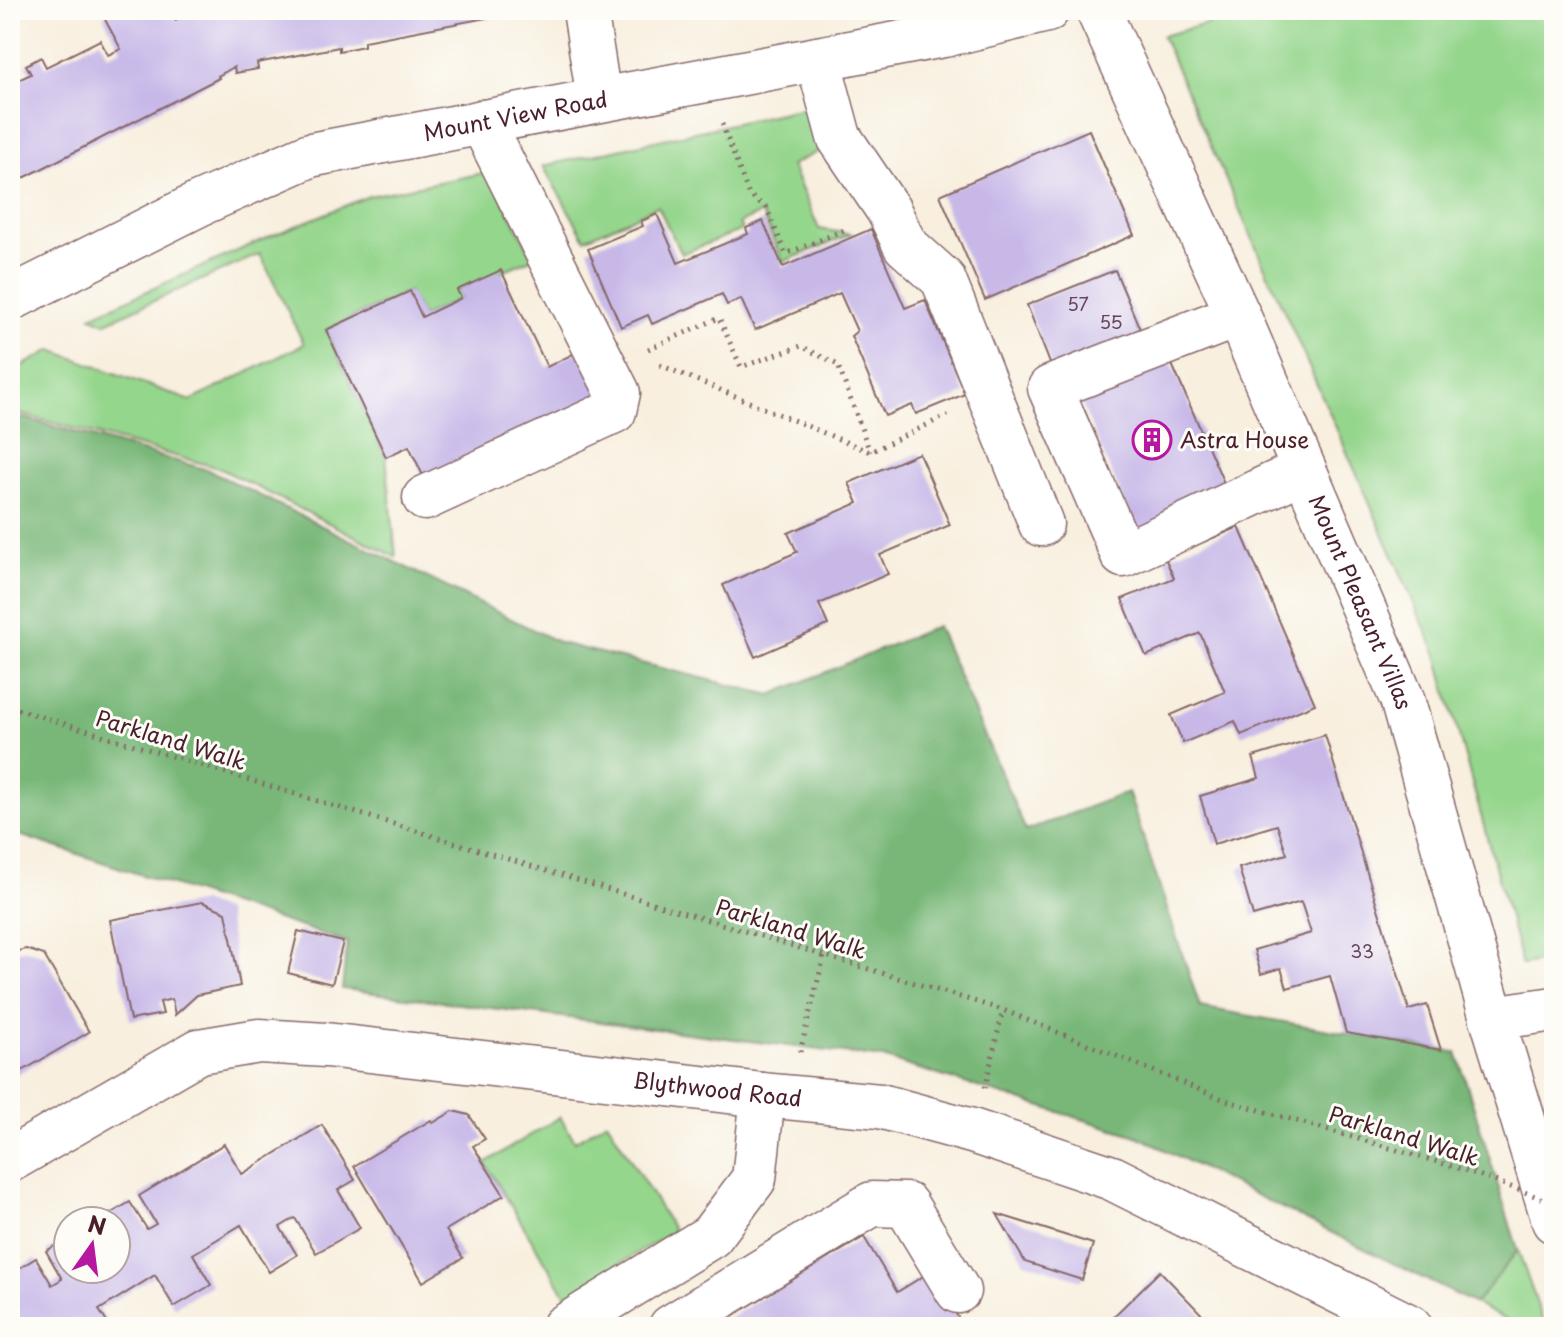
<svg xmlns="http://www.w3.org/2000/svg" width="1564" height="1337" font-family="'Playpen Sans',sans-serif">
<rect width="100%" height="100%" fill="#fdfcf7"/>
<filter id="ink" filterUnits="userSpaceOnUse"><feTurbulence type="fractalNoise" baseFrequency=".0125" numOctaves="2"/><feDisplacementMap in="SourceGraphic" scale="16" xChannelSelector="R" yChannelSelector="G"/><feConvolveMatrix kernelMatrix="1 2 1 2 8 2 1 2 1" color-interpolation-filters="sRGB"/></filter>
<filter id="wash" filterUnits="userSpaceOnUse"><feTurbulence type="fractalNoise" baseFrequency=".006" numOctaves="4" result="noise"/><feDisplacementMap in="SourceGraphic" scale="32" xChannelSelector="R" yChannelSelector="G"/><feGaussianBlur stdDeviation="1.8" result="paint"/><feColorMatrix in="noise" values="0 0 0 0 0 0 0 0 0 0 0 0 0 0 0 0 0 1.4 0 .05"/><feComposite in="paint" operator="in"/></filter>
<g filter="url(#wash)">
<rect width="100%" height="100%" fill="#f8efde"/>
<g fill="#95d68d" stroke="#707a5c" stroke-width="2">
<path d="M1258,10H1554V960L1522,965L1437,655L1162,36Z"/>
<path d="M816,105L822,150L791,165L819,229L851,234L783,262L762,213L739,223L742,230L681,254L658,206L585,239L543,166Z"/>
<path d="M489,172L533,258L458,290L461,298L422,317L409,291L326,330L386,457L396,557L219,468L10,411V372L52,350L191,401L304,344L260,254L104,323L91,316L271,236L369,196Z"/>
<path d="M1554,1098V1151L1539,1101Z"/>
<path d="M560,1117L575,1141L607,1121L674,1231L566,1296L485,1163Z"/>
<path d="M1518,1250L1545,1327H1519L1475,1304Z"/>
</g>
<path fill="#78b778" stroke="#616b52" stroke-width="2" d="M10,414L208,470L560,643L771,695L937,626L1026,831L1128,792L1200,1007L1457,1053L1518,1250L1475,1304L1137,1136L883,1058L342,989L347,942L10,832Z"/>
<g id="blocks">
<g fill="#c7b8e8">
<path d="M116,10H170L175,20L193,10L523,11L364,41V46L339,51V47L257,63L258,69L235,73L234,67L218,76L219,78L10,185V84L31,74L26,65L41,57L46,67L100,40L108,55L121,49L103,16Z"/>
<path d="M1089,130L1134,235L985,300L940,195Z"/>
<path d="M657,214L678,263L748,234L746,228L763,221L783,267L871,229L905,308L925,300L965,394L916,414L912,405L885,416L851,336L857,331L840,293L755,330L741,299L727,305L722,294L652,324L648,315L621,327L588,249L643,226L641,221Z"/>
<path d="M501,270L547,367L583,349L606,397L426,482L409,446L386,457L326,330L410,291L422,317L461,298L457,290Z"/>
<path d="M1115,270L1145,341L1055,376L1027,305Z"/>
<path d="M1171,362L1227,490L1140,539L1076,391Z"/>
<path d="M919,453L950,525L880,555L888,574L819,604L828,625L755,657L723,585L797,552L788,533L858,503L849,483Z"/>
<path d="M1239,527L1315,704L1241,735L1235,721L1183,743L1171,715L1225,692L1200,633L1146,656L1122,599L1174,578L1165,558Z"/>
<path d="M1325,735L1409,1010L1427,1005L1441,1050L1346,1033L1330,976L1287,988L1281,968L1261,974L1254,950L1311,933L1301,902L1253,916L1239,868L1287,854L1277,825L1214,844L1200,796L1259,778L1253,757Z"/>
<path d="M202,902L226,912L240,986L197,995L175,1015L172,999L160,1002L163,1014L130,1020L110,920Z"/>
<path d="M298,931L343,942L332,984L288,973Z"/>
<path d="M26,949L44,955L89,1032L10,1078V953Z"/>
<path d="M453,1111L469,1115L485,1139L473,1146L504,1195L446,1230L463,1258L423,1282L354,1166L431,1120L433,1123Z"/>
<path d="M322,1125L355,1180L338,1190L360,1228L316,1253L295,1218L280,1227L297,1255L269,1272L241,1225L193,1254L211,1285L174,1307L155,1275L99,1310L110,1327H10V1274L36,1258L52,1285L62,1279L46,1251L68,1238V1269H116V1221H98L130,1202L147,1229L156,1224L139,1196L224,1144L242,1174Z"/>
<path d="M997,1214L1093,1244L1082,1280L1025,1262Z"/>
<path d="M864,1237L897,1292L930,1272L964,1327H874L873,1325L869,1327H713Z"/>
<path d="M1160,1271L1212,1325L1209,1327H1119L1111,1319Z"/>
</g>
</g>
</g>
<g filter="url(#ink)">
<use href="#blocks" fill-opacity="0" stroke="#87686a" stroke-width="2"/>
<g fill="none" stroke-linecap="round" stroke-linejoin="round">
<defs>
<g id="minor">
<path d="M585,10L599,99"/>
<path id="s1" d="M1098,10L1238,315L1402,699L1492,1018L1554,1221"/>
<path d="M818,59L839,137L889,211L905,245L943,279L1041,524"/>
<path id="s2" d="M10,299L199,204L310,155L944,35L1047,10"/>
<path d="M1238,315L1050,388L1123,555L1304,470"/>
<path d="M425,498L614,411L618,393L482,122"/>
<path d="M1492,1018L1554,1009"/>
<path id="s3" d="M10,1160L199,1051L259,1041L326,1045L763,1095L880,1106L972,1131L1112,1178L1410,1327"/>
<path d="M564,1327L711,1236L754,1179L763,1095"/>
<path d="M671,1327L872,1204L906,1205L958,1291"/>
</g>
</defs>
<use href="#minor" stroke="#87686a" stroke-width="47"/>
<g stroke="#87686a" stroke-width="5" stroke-dasharray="2 6" stroke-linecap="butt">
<path d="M722,124L749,195L766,207L786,254L844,230"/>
<path d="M648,349L719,318L741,367L801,346L838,365L870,452"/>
<path d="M660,365L870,452L948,415"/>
<path d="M10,707L1003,1010L1225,1100L1465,1170"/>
<path d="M800,1052L824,956"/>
<path d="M985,1088L1003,1010"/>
</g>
<use href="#minor" stroke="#fff" stroke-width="44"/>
<path stroke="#87686a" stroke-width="5" stroke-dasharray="2 6" stroke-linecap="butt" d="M1465,1170L1554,1203"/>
</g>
</g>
<defs>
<symbol id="building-ring" viewBox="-11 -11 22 22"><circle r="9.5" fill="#fdfcf7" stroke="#b5179e" stroke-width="1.5"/><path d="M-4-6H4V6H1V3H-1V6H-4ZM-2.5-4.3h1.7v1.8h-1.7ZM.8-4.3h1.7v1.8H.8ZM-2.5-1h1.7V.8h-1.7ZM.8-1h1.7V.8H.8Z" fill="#b5179e"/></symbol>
</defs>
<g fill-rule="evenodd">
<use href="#building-ring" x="1130" y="418" width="44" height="44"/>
</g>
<g text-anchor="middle" stroke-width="6" stroke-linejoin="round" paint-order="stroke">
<g font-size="18" fill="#69455a">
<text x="1078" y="311">57</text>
<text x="1111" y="329">55</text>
<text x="1362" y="958">33</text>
</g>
<g font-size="22" fill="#4a1f2b" stroke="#fdfcf7">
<text dy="8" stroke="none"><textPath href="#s2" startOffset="542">Mount View Road</textPath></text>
<text dy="8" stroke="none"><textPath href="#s1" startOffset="648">Mount Pleasant Villas</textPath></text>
<text transform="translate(171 740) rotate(17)" y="8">Parkland Walk</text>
<text transform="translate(791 929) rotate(17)" y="8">Parkland Walk</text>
<text dy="8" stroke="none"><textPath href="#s3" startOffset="740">Blythwood Road</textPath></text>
<text transform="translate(1404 1136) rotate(17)" y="8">Parkland Walk</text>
</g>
<g font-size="22" fill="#4a1f2b" stroke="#fdfcf7" text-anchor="start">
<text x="1180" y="448">Astra House</text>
</g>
</g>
<rect width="1564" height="1337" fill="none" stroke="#fdfcf7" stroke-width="40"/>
<g transform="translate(92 1245) rotate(14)"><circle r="38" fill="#fdfcf7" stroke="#b5a4a5" stroke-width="2"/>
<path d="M0-6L14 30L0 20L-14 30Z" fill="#b5179e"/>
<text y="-12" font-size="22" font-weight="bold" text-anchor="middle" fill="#4a1f2b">N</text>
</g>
</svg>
